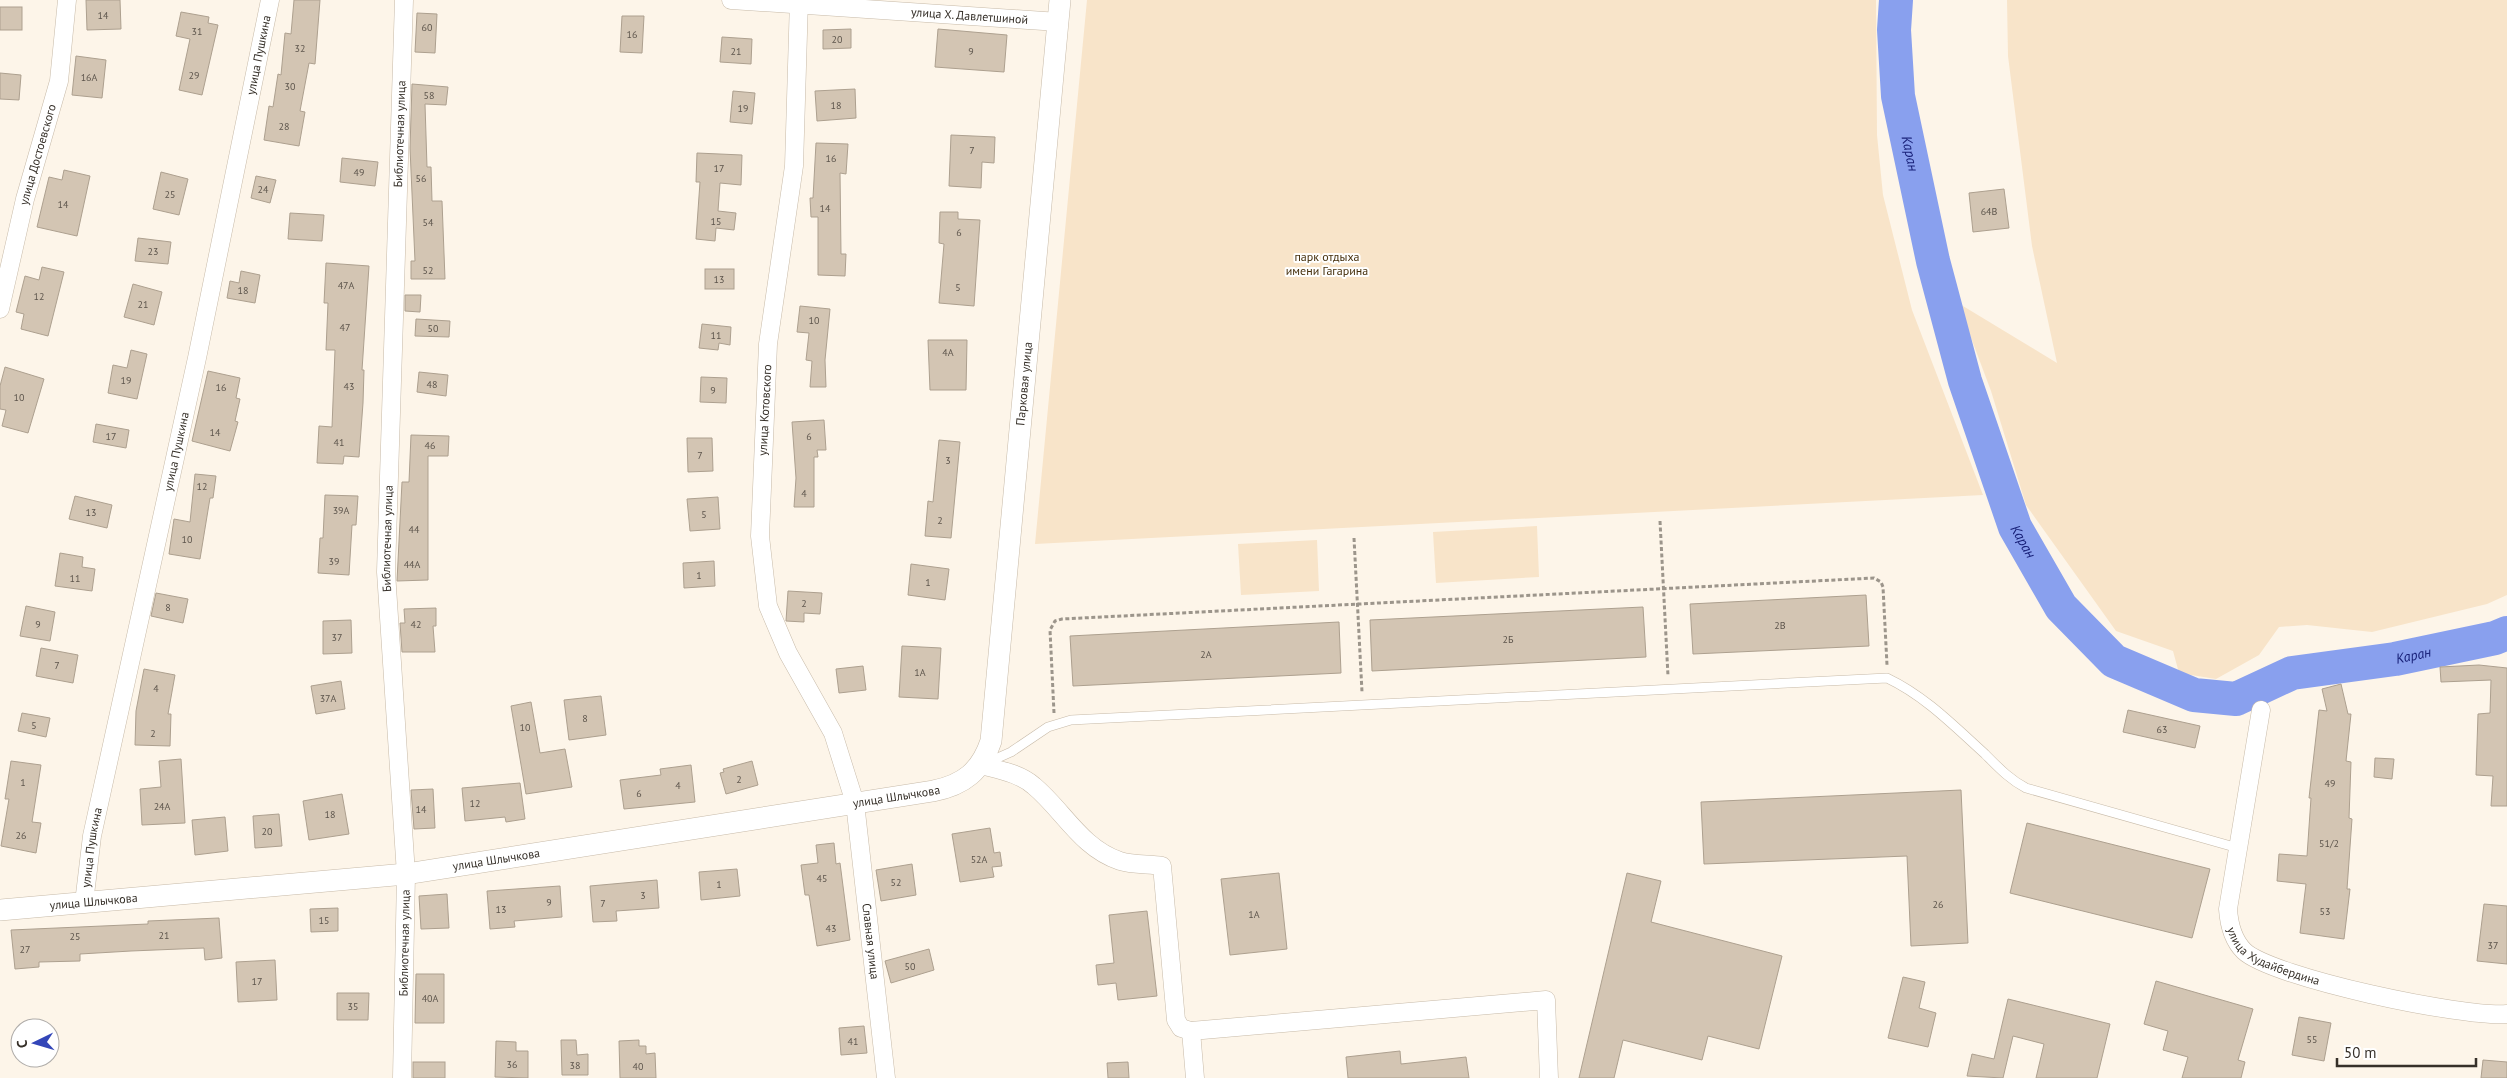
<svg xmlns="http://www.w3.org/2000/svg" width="2507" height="1078" font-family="'PT Sans',sans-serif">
<rect width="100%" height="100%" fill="#fdf5e9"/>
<g fill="#f8e4c9">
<path d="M1087,0H1876L1877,135L1883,195L1912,310L1983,495L1035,544Z"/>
<path d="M2007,0H2507V595L2487,604L2372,632L2307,625L2279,627L2259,655L2216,679L2179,673L2173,651L2116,631L2026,505L1991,391L1958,303L2057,363L2032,246L2008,56Z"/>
<path d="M1537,526L1539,577L1436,583L1433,532Z"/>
<path d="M1317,540L1319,591L1241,595L1238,544Z"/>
</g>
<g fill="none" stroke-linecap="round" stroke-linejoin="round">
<path stroke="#89a0ee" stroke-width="34" id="s1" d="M1896,0L1894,30L1898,96L1933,261L1965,381L2015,527L2061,607L2114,661L2194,695L2236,699L2292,673L2395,659L2495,638L2507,633"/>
</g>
<g fill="#d3c5b3" stroke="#ada08f">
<path d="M86,0H120L121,29L87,30Z"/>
<path d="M294,0H320L315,64L309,63L300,111L305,112L299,146L264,140L269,106L273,107L278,74L281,75L285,33L291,34Z"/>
<rect x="0" y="7" width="22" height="23"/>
<path d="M181,12L209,17L208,23L218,25L202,95L179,90L190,39L176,36Z"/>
<path d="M417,13L437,14L435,53L415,52Z"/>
<path d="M622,16H644L642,53L620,52Z"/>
<path d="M851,29V48L823,49V30Z"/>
<path d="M938,29L1007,35L1004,72L935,67Z"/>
<path d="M722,37L752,39L751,64L720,62Z"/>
<path d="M76,56L106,60L102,98L72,95Z"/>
<path d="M0,73L21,75L19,100L0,99Z"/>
<path d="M412,84L448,87L446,105L425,104L427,167H431L432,201H442L445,279H411V261H415L410,148Z"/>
<path d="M855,89L856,118L817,121L815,91Z"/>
<path d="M733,91L755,93L752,124L730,122Z"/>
<path d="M951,135L995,137L994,163L982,162L981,188L949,186Z"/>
<path d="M816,143L848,144L846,174L840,173L841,254H846L845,276L818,275V217H811L810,198H813Z"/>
<path d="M697,153L742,155L741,185L720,183L718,211L736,213L734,230L716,228L715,241L696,239L700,182H696Z"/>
<path d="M342,158L378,162L375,186L340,182Z"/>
<path d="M64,170L90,176L77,236L37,227L49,177L62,180Z"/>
<path d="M161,172L188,179L179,215L153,209Z"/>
<path d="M256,176L276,180L270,203L251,198Z"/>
<path d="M2004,189L2009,228L1973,232L1969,193Z"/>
<path d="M940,212H958V219L980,220L974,306L939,303L944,244L939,243Z"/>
<path d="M290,213L324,215L322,241L288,239Z"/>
<path d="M138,238L171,242L168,264L135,261Z"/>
<path d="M326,263L369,266L362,370H364L363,403L359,457L344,456L343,464L317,463L319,426L332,427L335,350H326L328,303H324Z"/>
<path d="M42,267L64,272L48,336L21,329L24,314L16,312L25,276L39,280Z"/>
<rect x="705" y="269" width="29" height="20"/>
<path d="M241,271L260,275L255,303L227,298L230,281L239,283Z"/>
<path d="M133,284L162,292L154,325L124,317Z"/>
<path d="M405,295H421L420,312L405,311Z"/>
<path d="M800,306L830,309L825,360L826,387H810L812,361L806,360L809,333L797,332Z"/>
<path d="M416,319L450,321L449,337L415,336Z"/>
<path d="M702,324L731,327L730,345L719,343L718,350L699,348Z"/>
<path d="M928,340H967L966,390H930Z"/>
<path d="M131,350L147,354L137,399L108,393L113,365L127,368Z"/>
<path d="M5,367L44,379L28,433L2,426L6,410L0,409V386Z"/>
<path d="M208,371L240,378L236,398L240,399L235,421L238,422L230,451L192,441Z"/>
<path d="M419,372L448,375L446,396L417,392Z"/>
<path d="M701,377L727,378L726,403L700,402Z"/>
<path d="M824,420L826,450H817L818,457H814V507H794L796,478L792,422Z"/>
<path d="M96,424L129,430L126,448L93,442Z"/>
<path d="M411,435L449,436L448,456H428V580L397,581L402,482H409Z"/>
<path d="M687,438H712L713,471L688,472Z"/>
<path d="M939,440L960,442L951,538L925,536L928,501L933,502Z"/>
<path d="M195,474L216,476L213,498H210L200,559L169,554L174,519L190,522Z"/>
<path d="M325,495L358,496L356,525H352L349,575L318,573L320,538H323Z"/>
<path d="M75,496L112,505L107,528L69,519Z"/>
<path d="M718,497L720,529L690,531L687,499Z"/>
<path d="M60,553L83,557L82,567L95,569L92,591L55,586Z"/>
<path d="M714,561L715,586L684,588L683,563Z"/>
<path d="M911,564L949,569L945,600L908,595Z"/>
<path d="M788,591L822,593L820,614L804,613V622L786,621Z"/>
<path d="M156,593L188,599L183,623L151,616Z"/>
<path d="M1866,595L1869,646L1693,654L1690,604Z"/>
<path d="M26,606L55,612L50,641L20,636Z"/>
<path d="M1643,607L1646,657L1372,671L1370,620Z"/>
<path d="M436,608V626H433L435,652H402L400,623H405L404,609Z"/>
<path d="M351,620L352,653L323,654V621Z"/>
<path d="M1339,622L1341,673L1073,686L1070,636Z"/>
<path d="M902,646L941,648L938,699L899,697Z"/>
<path d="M41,648L78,655L73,683L36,676Z"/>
<path d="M2479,665L2507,668V806H2491L2493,776L2476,775L2478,714L2490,713L2491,680L2441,682L2440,667Z"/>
<path d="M863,666L866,690L839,693L836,669Z"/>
<path d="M144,669L175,675L168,714H171L170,746L135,745L136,711Z"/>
<path d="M341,681L345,709L316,714L311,686Z"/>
<path d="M2341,684L2348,714H2351L2346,761L2351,762L2349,818L2352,819L2347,889H2350L2344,939L2300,933L2306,884L2277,881L2279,854L2307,856L2311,798H2309L2319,710L2327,711L2322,689Z"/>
<path d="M601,696L606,735L569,740L564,700Z"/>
<path d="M531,702L540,753L565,749L572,787L526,794L511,706Z"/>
<path d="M2128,710L2200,726L2195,748L2123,732Z"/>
<path d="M22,713L50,718L46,737L18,731Z"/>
<path d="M2375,758L2394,759L2392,779L2374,777Z"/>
<path d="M181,759L185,823L142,825L140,789L161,787L159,761Z"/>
<path d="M11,761L41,765L32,822L41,823L36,853L1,846L9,799H5Z"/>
<path d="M752,761L758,785L726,794L720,773L724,772L723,769Z"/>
<path d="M691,765L695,802L624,809L620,780L661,775L660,769Z"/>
<path d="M520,783L525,819L506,822L505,817L465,821L462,788Z"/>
<path d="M433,789L435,828L414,829L411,790Z"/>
<path d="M1961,790L1968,943L1911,946L1907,856L1704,864L1701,802Z"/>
<path d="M342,794L349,834L309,840L303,801Z"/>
<path d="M279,814L282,846L255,848L253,816Z"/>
<path d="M225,817L228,851L195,855L192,820Z"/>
<path d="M2027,823L2210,869L2192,938L2010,893Z"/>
<path d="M990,828L994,853L1000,852L1002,866L992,867L994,877L960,882L952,834Z"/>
<path d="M834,843L836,864L840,863L850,940L817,946L809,895H805L801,865L818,863L816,845Z"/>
<path d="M912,864L916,895L881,901L876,870Z"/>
<path d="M737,869L740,896L701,900L699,872Z"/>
<path d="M1279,873L1287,949L1230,955L1221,879Z"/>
<path d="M1627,873L1661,881L1651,922L1782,956L1759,1049L1708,1036L1702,1060L1623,1040L1614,1078H1579Z"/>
<path d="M657,880L659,908L616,911L617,921L593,922L590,886Z"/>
<path d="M560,886L562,917L514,921L515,927L490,929L487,891Z"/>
<path d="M447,894L449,928L421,929L419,896Z"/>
<path d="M2484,904L2507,906V964L2477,961Z"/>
<path d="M338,908V931L311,932L310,909Z"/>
<path d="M1147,911L1157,996L1118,1000L1116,983L1098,985L1096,965L1114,963L1109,915Z"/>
<path d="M219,918L222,958L205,960L204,948L131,951L80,954V961L39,962V967L15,969L11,930L148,924V921Z"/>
<path d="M929,949L934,970L891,983L885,961Z"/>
<path d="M275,960L277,1000L238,1002L236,962Z"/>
<path d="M416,974H444V1023H415Z"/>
<path d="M1903,977L1925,982L1919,1008L1936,1013L1928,1047L1888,1038Z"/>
<path d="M2156,981L2253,1009L2238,1060L2245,1062L2241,1078H2182L2188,1057L2163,1050L2168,1031L2144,1024Z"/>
<path d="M337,993H369L368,1020H337Z"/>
<path d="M2008,999L2110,1024L2097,1078H2036L2044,1044L2013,1036L2003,1078L1967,1076L1972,1054L1994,1059Z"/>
<path d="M2299,1017L2331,1023L2324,1061L2292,1055Z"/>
<path d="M864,1026L867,1053L841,1055L839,1028Z"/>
<path d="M561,1040H576L577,1055L588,1054V1075H562Z"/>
<path d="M639,1040V1046H646V1054L655,1053L656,1078H620L619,1041Z"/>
<path d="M496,1041L516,1042V1051H528V1078L495,1077Z"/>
<path d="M1400,1051L1401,1064L1466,1057L1469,1078H1348L1346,1057Z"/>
<path d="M2483,1060L2507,1062V1078H2481Z"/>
<rect x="413" y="1062" width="32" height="16"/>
<path d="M1128,1062L1129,1078H1108L1107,1063Z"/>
</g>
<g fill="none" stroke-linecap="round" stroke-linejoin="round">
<defs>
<path id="service" d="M984,764L1011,752L1048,727L1071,720L1887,678C1925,696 1954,726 1985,754C1998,767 2009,779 2026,788L2238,848"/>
<g id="minor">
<path id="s2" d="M731,0L1059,22"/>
<path id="s3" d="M799,0L794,166L768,344L760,536L768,606L788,653L833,733L855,803L886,1078"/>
<path id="s4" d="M0,309L25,199L59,81L67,0"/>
<path id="s5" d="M2261,710L2228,909C2229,924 2232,939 2244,951C2273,978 2464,1018 2507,1014"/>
<path d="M981,765C999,770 1019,773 1034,786C1063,810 1081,848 1120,861C1132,865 1149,864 1162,866L1176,1020L1181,1028L1191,1031L1546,1000L1549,1078"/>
<path id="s6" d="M84,903L92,836L197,358L270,0"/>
<path d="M1191,1031L1195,1078"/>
<path id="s7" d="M402,1078L406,874L386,572L404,0"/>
</g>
<g id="tertiary">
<path id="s8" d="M0,910L406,874L933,791C964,785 981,771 991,741L1060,0"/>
</g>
</defs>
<use href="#service" stroke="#c7baa8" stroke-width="10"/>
<use href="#minor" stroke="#c7baa8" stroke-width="19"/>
<use href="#tertiary" stroke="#c7baa8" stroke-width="22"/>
<g stroke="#9c958b" stroke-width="3" stroke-dasharray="4 2.5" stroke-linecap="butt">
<path d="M1660,521L1668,676"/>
<path d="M1354,538L1362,692"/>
<path d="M1054,713L1050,630L1055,621L1062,619L1874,578L1881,582L1883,587L1887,665"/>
</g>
<use href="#service" stroke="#fff" stroke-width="9"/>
<use href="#minor" stroke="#fff" stroke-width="18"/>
<use href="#tertiary" stroke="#fff" stroke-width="21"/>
</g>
<g text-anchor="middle" stroke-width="4" stroke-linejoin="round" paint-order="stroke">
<g font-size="10" fill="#5d554c">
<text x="103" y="19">14</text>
<text x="427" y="31">60</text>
<text x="197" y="35">31</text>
<text x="632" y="38">16</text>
<text x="837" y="43">20</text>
<text x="300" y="52">32</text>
<text x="736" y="55">21</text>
<text x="971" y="55">9</text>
<text x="194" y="79">29</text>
<text x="89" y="81">16А</text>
<text x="290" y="90">30</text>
<text x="429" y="99">58</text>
<text x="836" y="109">18</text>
<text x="743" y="112">19</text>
<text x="284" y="130">28</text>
<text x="972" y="154">7</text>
<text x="831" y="162">16</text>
<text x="719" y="172">17</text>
<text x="359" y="176">49</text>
<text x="421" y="182">56</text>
<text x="263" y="193">24</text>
<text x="170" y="198">25</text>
<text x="63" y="208">14</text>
<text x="825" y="212">14</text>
<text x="1989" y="215">64В</text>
<text x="716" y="225">15</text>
<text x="428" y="226">54</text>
<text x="959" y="236">6</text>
<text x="153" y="255">23</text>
<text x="428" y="274">52</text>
<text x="719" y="283">13</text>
<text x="346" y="289">47А</text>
<text x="958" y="291">5</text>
<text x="243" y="294">18</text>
<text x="39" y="300">12</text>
<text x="143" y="308">21</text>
<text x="814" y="324">10</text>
<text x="345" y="331">47</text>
<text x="433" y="332">50</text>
<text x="716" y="339">11</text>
<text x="948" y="356">4А</text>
<text x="126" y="384">19</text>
<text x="432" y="388">48</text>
<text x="349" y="390">43</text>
<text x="221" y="391">16</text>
<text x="713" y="394">9</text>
<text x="19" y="401">10</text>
<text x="215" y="436">14</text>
<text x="111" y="440">17</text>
<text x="809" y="440">6</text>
<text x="339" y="446">41</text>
<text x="430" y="449">46</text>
<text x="700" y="459">7</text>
<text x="948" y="464">3</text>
<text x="202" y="490">12</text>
<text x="804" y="497">4</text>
<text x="341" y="514">39А</text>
<text x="91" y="516">13</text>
<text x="704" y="518">5</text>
<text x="940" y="524">2</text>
<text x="414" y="533">44</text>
<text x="187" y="543">10</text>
<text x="334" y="565">39</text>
<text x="412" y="568">44А</text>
<text x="699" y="579">1</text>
<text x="75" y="582">11</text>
<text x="928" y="586">1</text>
<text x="804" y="607">2</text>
<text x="168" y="611">8</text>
<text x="38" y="628">9</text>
<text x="416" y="628">42</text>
<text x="1780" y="629">2В</text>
<text x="337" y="641">37</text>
<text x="1508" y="643">2Б</text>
<text x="1206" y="658">2А</text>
<text x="57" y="669">7</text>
<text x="920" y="676">1А</text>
<text x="156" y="692">4</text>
<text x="328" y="702">37А</text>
<text x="585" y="722">8</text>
<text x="34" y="729">5</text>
<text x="525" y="731">10</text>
<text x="2162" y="733">63</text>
<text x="153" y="737">2</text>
<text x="739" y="783">2</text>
<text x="23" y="786">1</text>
<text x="2330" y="787">49</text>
<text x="678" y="789">4</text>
<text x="639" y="797">6</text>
<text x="475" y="807">12</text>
<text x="162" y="810">24А</text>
<text x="421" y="813">14</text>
<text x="330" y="818">18</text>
<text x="267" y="835">20</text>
<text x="21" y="839">26</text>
<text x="2329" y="847">51/2</text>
<text x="979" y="863">52А</text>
<text x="822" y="882">45</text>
<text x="896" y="886">52</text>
<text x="719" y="888">1</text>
<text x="643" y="899">3</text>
<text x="549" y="906">9</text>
<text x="603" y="907">7</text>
<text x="1938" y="908">26</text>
<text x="501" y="913">13</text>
<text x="2325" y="915">53</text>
<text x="1254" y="918">1А</text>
<text x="324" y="924">15</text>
<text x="831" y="932">43</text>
<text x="164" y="939">21</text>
<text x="75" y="940">25</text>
<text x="2493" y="949">37</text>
<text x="25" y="953">27</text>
<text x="910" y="970">50</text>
<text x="257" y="985">17</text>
<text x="430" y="1002">40А</text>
<text x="353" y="1010">35</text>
<text x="2312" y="1043">55</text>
<text x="853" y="1045">41</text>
<text x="512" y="1068">36</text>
<text x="575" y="1069">38</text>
<text x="638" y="1070">40</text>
</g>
<g font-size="12" fill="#363029" stroke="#fff">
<text dy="4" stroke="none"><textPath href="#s2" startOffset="239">улица Х. Давлетшиной</textPath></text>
<text dy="4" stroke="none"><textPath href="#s6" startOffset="866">улица Пушкина</textPath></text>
<text dy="4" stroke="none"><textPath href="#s7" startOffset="945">Библиотечная улица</textPath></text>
<text dy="4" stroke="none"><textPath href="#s4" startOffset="159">улица Достоевского</textPath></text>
<text dy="4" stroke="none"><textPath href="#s8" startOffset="1381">Парковая улица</textPath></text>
<text transform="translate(765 410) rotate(-87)" y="4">улица Котовского</text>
<text dy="4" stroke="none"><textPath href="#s6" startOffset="461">улица Пушкина</textPath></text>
<text dy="4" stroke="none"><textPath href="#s7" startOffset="540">Библиотечная улица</textPath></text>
<text dy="4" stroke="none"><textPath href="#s8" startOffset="904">улица Шлычкова</textPath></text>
<text dy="4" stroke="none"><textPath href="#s6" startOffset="56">улица Пушкина</textPath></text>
<text dy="4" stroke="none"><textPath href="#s8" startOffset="499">улица Шлычкова</textPath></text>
<text dy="4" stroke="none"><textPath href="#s8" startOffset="94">улица Шлычкова</textPath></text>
<text dy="4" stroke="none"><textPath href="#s3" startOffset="964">Славная улица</textPath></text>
<text dy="4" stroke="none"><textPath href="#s7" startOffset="135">Библиотечная улица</textPath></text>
<text dy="4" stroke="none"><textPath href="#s5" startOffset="275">улица Худайбердина</textPath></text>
</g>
<g font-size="12" fill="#452f0c" stroke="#fff">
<text x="1327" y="261">парк отдыха<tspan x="1327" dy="14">имени Гагарина</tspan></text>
</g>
<g font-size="14" font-style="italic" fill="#182078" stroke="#fff">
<text dy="5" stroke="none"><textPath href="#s1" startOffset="155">Каран</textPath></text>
<text dy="5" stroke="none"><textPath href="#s1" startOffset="560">Каран</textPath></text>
<text dy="5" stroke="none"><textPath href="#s1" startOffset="1025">Каран</textPath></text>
</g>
</g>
<g transform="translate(35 1043) rotate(265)"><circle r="24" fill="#ffffff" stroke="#afaca9"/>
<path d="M0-4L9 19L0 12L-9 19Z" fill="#3346b8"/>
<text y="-8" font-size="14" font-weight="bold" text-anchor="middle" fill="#363029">С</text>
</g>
<path d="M2337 1058v8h139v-8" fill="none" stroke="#363029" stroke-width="2.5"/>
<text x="2344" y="1058" font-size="15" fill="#363029" stroke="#ffffff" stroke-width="4" paint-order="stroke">50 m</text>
</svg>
